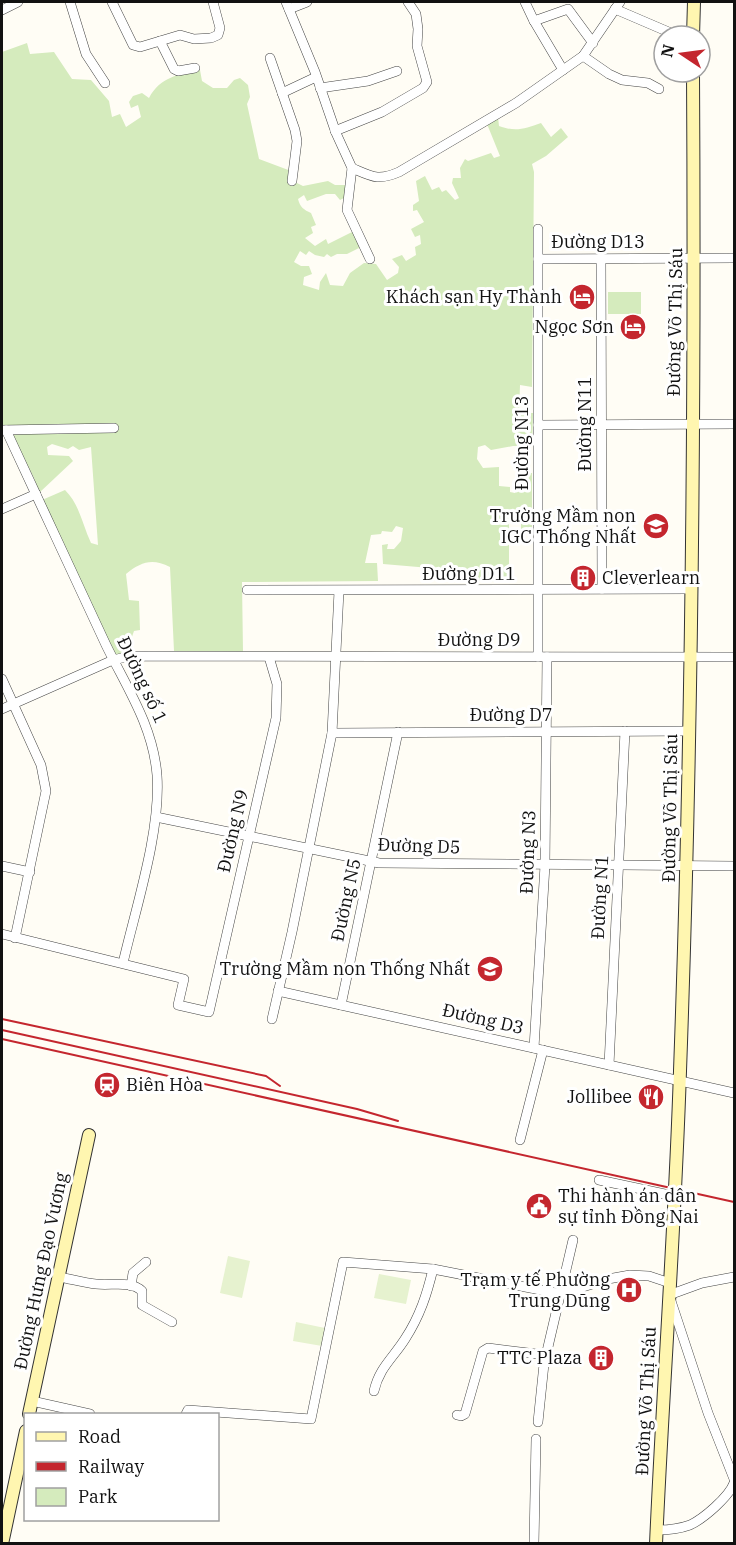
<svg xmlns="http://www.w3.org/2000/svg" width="736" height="1545" font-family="'IBM Plex Serif',serif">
<rect width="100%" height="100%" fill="#fffdf5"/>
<g fill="#d5ebbd">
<path d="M27,43L30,54L54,52L72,79L91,80L109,101L112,117L120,114L126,127L141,117L138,105L131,108L129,102L133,96L142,93L149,98C160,77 179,74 200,70L202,81L213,88H227L234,80L240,78L248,85L250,97L247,104L259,159L291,171L289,179L303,186L328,181L335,185H348L346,197L340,200L335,194H326L307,201L304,195L298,199C300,207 304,210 311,213L316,225L311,227L313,233L305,238L315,246L326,239L328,244L354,231L361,247L347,254H337L331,257L327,254L324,257L315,255L309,251L306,255L300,251L294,262L301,266H309L312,274L304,277L303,285L319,290L320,282L326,273L330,285L343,286L350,273L364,263L376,264L387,280L398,273L399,267L392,259L402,255L406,261L416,255L415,247L421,244L420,235L415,237L411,229L424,222L417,210L413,211V205L419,201L416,181L425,176L432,190L439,187L442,192L446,190L455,200L459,198L452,183L453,178H461L460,168L465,159L468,161L491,153L494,158L500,156L487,124L498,117L499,126C515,132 525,129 541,123L551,137L561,128L568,137L546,156L532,164L534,172L532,387L520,385L519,413H533L532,446H513L491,450L485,445L478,447L477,459L483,468L499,467V486L510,487V492L515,493L516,487L521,486V476L524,473H532V530H521V520H515V516L509,515V582L430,580V568L383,564L382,545L388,544L387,549H394L401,541L403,528L396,526L392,532L382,531L381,534L371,535L365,563H377L378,581L242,582L243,652L174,651L170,567C152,558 141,562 126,574L129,600L139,601L140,630L134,631L126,654L115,656L42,500L65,490C80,505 82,524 91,543L98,545L91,447L79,450L73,446L68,449L52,444L47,447L48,455L69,456L73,461L39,493L34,478L8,427H2V52Z"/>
<rect x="608" y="292" width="33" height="22"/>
</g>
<g fill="#e6f2cf">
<path d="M228,1256L250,1261L242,1298L220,1293Z"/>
<path d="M379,1274L411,1280L406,1304L374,1298Z"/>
<path d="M296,1322L325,1328L322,1346L293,1341Z"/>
</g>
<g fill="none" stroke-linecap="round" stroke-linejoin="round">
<defs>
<g id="street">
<path d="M70,2L86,54L105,83"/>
<path d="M112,2L133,45L140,47L180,35L194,39L211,38L218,35L220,28L213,2"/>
<path d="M286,2L315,72L336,133L352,168L347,210L370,259"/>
<path d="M525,2L534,21L568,9L593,43"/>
<path d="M289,9L307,2"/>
<path d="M615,9L678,36"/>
<path d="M2,10L18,2"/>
<path d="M534,21L563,70"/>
<path d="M160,41L174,69L178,71L195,68"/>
<path d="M583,56L609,74L622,80L648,83L659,89"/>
<path d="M270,58L295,130L297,141L292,181"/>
<path d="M320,88L368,81L397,71"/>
<path d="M282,93L316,77"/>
<path d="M335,131L382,112L423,88L427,82L417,46L418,29L416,14L408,2"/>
<path d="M352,168C373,177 378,181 399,172L516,103L583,56L620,2"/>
<path d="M538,229V657"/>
<path d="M601,258L602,589"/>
<path d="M538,259L734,258"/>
<path d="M538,425L734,424"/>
<path d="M2,430L114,428"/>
<path d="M6,430C39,502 73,573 106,645C127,688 153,726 157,775C161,831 136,907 123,963"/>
<path d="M2,509L36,494"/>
<path d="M247,590L691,589"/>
<path d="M2,679L41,765L46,791L15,938"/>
<path d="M2,709L113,660L130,656L734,657"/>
<path d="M332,733L690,731"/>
<path d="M156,817L379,863L734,866"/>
<path d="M2,866L30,872"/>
<path d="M2,934L184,979L178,1005L209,1012L276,718L277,684L269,657"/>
<path d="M278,991L734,1093"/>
<path d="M341,1005L398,732"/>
<path d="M272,1019L292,932L332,733L339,591"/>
<path d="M534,1048L545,865L547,657"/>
<path d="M609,1065L625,731"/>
<path d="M520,1140L543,1050"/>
<path d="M599,1180L674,1196"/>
<path d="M59,1277C71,1279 84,1283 96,1284C111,1286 131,1280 142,1291V1305L172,1322"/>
<path d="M734,1277L702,1283L669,1295L708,1413L734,1479"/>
<path d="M131,1286L133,1273L146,1262"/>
<path d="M374,1391C379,1368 393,1358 405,1339C420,1316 427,1294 433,1269"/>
<path d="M32,1401L90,1414"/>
<path d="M186,1414L188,1410L311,1419L343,1262L433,1269L561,1294L608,1279L630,1275L649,1276L670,1283"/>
<path d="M457,1415L461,1416L465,1414L483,1351L488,1348L545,1355"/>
<path d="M538,1422L544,1364L573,1240"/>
<path d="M657,1530C668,1530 679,1529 690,1525C703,1519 729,1497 734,1483"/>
<path d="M534,1544L536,1439"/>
</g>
<g id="secondary">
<path d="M693,36L694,2"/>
<path d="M29,1414L89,1135"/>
<path d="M2,1544L26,1431"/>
<path d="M656,1544C663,1386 675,1228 680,1071C692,738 695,405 693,72"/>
</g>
</defs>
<use href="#street" stroke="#444" stroke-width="10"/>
<use href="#secondary" stroke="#333" stroke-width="14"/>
<use href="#street" stroke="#fff" stroke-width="9"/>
<use href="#secondary" stroke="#fff6b0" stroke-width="12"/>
<g stroke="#c4262e" stroke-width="2">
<path d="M2,1019L266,1076L280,1086"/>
<path d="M2,1030L357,1109L398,1121"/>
<path d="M2,1039L734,1202"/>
</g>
</g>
<defs>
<symbol id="hotel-disc" viewBox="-11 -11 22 22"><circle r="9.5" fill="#c4262e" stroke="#fff"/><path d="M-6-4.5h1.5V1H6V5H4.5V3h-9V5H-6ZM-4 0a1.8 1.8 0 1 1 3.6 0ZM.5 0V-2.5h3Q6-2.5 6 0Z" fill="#fff"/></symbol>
<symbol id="school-disc" viewBox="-11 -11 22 22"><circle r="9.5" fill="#c4262e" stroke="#fff"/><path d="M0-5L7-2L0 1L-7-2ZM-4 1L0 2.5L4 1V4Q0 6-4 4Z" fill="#fff"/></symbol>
<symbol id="building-disc" viewBox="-11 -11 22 22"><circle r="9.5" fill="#c4262e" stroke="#fff"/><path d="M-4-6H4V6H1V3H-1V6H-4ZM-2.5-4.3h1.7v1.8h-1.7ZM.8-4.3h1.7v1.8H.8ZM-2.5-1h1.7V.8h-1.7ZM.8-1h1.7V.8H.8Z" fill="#fff"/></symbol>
<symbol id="station-disc" viewBox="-11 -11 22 22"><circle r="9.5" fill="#c4262e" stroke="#fff"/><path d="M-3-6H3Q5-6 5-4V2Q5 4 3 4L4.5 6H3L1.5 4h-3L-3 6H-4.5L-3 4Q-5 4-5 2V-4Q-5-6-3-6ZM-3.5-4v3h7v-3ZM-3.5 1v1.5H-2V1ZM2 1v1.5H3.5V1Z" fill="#fff"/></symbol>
<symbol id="restaurant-disc" viewBox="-11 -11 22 22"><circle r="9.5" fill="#c4262e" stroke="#fff"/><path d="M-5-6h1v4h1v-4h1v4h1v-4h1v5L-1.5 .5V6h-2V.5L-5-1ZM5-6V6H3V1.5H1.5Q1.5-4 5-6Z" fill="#fff"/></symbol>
<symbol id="civic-disc" viewBox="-11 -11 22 22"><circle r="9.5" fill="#c4262e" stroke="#fff"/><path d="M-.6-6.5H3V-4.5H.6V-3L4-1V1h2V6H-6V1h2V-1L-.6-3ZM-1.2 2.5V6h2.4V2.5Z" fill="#fff"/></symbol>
<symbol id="hospital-disc" viewBox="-11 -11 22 22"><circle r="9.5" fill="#c4262e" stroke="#fff"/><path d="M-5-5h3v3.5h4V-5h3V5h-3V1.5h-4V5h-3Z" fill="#fff"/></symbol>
</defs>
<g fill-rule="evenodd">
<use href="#hotel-disc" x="567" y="282" width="30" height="30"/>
<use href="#hotel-disc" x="618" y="312" width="30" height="30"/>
<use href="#school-disc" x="641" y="511" width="30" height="30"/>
<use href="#building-disc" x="568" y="563" width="30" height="30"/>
<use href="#school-disc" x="475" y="954" width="30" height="30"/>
<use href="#station-disc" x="92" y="1070" width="30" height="30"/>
<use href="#restaurant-disc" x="636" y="1082" width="30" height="30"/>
<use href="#civic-disc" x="524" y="1191" width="30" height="30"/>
<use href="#hospital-disc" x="614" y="1275" width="30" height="30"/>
<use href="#building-disc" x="586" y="1343" width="30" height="30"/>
</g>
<g text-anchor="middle" stroke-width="6" stroke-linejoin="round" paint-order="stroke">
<g font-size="18" fill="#111" stroke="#fff">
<text x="598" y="248">Đường D13</text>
<text transform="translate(675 322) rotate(-89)" y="6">Đường Võ Thị Sáu</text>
<text transform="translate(585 424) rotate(-90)" y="6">Đường N11</text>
<text transform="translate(522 443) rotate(-90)" y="6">Đường N13</text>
<text x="469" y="580">Đường D11</text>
<text x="479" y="646">Đường D9</text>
<text transform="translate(142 680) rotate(65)" y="6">Đường số 1</text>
<text x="511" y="721">Đường D7</text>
<text transform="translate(670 808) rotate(-89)" y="6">Đường Võ Thị Sáu</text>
<text transform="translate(233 831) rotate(-77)" y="6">Đường N9</text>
<text transform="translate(419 846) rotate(2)" y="6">Đường D5</text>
<text transform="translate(528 852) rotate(-88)" y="6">Đường N3</text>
<text transform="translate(600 897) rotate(-87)" y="6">Đường N1</text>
<text transform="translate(346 900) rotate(-78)" y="6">Đường N5</text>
<text transform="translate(483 1019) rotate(13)" y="6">Đường D3</text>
<text transform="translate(41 1271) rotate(-78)" y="6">Đường Hưng Đạo Vương</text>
<text transform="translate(646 1401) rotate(-87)" y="6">Đường Võ Thị Sáu</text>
</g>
<g font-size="18" fill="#111" stroke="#fff" text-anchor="end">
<text x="562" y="303">Khách sạn Hy Thành</text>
<text x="614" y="333">Ngọc Sơn</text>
<text x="636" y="522">Trường Mầm non<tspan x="636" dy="21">IGC Thống Nhất</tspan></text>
<text x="602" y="584" text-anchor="start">Cleverlearn</text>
<text x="470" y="975">Trường Mầm non Thống Nhất</text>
<text x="126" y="1091" text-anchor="start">Biên Hòa</text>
<text x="632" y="1103">Jollibee</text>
<text x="558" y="1202" text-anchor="start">Thi hành án dân<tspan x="558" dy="21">sự tỉnh Đồng Nai</tspan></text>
<text x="610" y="1286">Trạm y tế Phường<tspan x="610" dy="21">Trung Dũng</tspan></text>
<text x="582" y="1364">TTC Plaza</text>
</g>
</g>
<rect width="736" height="1545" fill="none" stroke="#111111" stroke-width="6"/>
<rect x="24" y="1413" width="195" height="108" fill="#ffffff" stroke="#a0a0a0" stroke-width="1.5"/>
<rect x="36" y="1432" width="30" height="9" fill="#fff6b0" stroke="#a0a0a0" stroke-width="1.5"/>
<text x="78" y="1443" font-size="18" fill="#111111">Road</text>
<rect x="36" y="1462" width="30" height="9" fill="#c4262e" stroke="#a0a0a0" stroke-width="1.5"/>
<text x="78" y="1473" font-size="18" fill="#111111">Railway</text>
<rect x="36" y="1488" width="30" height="18" fill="#d5ebbd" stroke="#a0a0a0" stroke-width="1.5"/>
<text x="78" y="1503" font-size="18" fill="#111111">Park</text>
<g transform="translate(682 54) rotate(283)"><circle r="28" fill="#ffffff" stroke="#a0a0a0" stroke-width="1.5"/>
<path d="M0-4.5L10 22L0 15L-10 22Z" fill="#c4262e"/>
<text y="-9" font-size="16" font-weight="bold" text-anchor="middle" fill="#111111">N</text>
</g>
</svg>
